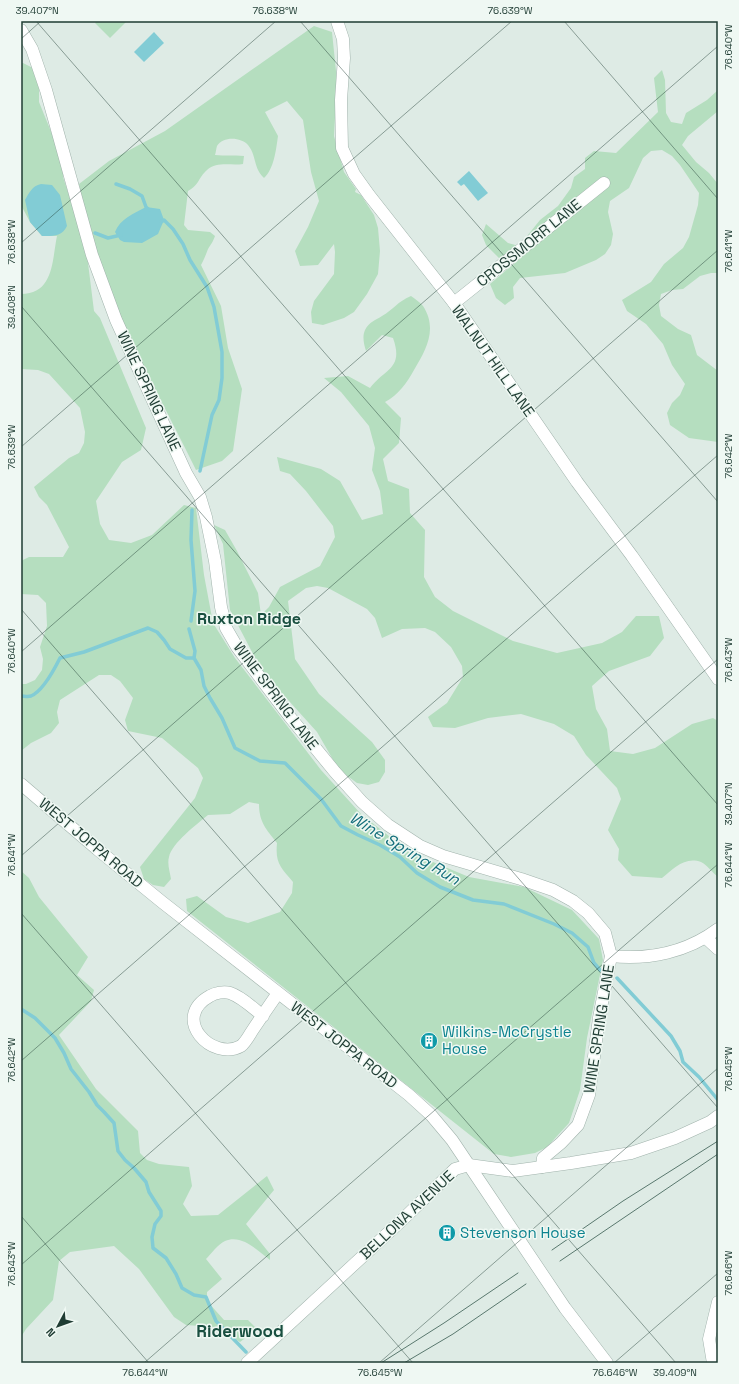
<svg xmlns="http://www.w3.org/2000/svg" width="739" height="1384" font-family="'Space Grotesk',sans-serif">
<rect width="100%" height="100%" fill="#deebe5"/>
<g fill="#b5debf">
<path d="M97,21H127L110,38L95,23Z"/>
<path d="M314,26L332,32L337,81L334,136L344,172L356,189L355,192L361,195L374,215L378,228L380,251L378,274L367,294L354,312L344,318L323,325L312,323L311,312L314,301L334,274L335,252L334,244L318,265L300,266L295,251L308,227L319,201L311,172L303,120L287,101L265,112L278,136C276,150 274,169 264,178C253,168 257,156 248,145C241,137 223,136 217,146C216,149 216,152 215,155C225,156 233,155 244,156L243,164C231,166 217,161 207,170C198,178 200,184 188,191L184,225L188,230L210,232L215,236C213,242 211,244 208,249C206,254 204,260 201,265L221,306L228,348L242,389L233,451L222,461L196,470C163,403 126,336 100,266C90,239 84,211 79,184L109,161L165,131Z"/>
<path d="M23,63L33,68L39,78V102L52,134L58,144L65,166L63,177L86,247L94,311L100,318L146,428L141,450L122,462L96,501L100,524L109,540L131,543L152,535L184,505L196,508L204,575L213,623L235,658L321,770L361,814L409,852L469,877L524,887L572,910L599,939L603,960L587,1038L580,1090L569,1123L547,1147L535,1153L511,1157L494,1154L187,911L186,899L197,896L226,917L248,923L280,912L292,893L293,882C281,867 275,864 277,843C266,829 259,822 259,804L249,802L230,814L208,815C197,824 172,843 169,857C167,864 170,872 171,879L164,887L153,885L144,879L140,867L195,798L203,778L198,768L162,738L128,731L125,720L133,698L120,681L111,675H99L60,700L57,712L59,723L51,733L31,743L21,751V684H26L35,680L42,670L43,659L40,647L47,626L46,603L38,595L21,594V561L29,557H63L69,547L47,505L39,497L34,487L69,458L79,453L84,443L85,432L80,408L49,374L38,370L21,369V294C54,294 52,260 57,236H42L30,222L21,205V64Z"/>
<path d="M662,70L665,80L666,113L671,122L682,124L686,113L707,100L718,90V111L688,136L682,145L696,162L709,173L718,184V273H711L700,276L683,289L672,290L661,294L659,305L661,316L678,329L691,335L697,355L718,371V442L689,438L670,425L667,413L672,403L680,395L685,384L672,365L663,344L646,324L627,311L622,300L651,282L664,264L683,248L689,237L698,205L699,193L680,165L672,156L662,150L651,151L643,158L629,188L610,201L608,212L613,234L611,245L605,254L596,260L565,273L520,278L513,287L514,298L505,305L496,298L490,284L608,184L502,261L486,245L482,235L486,224L508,243L519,246L540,220L558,206L571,188L574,177L585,169V158L594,151L616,153L658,112L654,78Z"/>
<path d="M411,296C415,299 420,302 423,306C438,329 426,350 414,370C407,383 398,395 385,402L401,418L399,443L383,459L388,481L409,489L410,513L425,530L424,577L435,597L453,611L513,641L557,653L602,643L622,632L636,616H659L664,638L650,656L609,671L592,686L596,709L607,729L610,751L633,754L655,748L692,724L713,718L718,721V877C713,873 707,865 701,862C685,856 673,869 662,878L632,876L618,860L619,849L608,830L621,799L617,788L586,755L574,736L554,724L521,714L488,718L455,728L433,727L428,717L447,703L463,677L462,666L451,647L435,632L425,628L402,629L382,638L375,618L367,609L328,588L317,586L306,588L288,601L295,659L319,694L372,742L385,760V772L379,782L368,785L357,783L339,770L317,732L262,671L230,610L223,544L214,525L225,530L237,551L258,593L261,615L269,607L280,587L320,566L335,537L333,526L306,491L290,474L280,471L277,457L321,469L340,481L362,520L383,514L380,491L372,470L375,448L369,426L341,392L324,378L348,376L370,388C385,368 404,369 393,338L382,335L366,351C364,344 362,337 365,330C369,322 376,320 382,316C394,309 397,302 411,296Z"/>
<path d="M21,871L29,878L39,897L88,957L77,975L94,990L91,1001L59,1035L96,1089L138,1131L140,1153L147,1160L159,1164L189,1167L192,1186L183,1204L191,1216L218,1215L267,1176L274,1190L246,1224L270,1254V1260C258,1251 242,1234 225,1241C218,1244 211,1254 206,1259L222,1279L207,1292V1301L224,1320H248L255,1327L252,1333L240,1342L215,1327L186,1325L174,1317L139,1269L114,1246L70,1252L59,1261L53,1300L26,1329L21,1337Z"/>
</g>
<g fill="#82ccd5">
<path d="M154,32L164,43L144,62L134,52Z"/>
<path d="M469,171L488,193L478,201L464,184L461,186L457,182Z"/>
<path d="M41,184L52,185L60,195L67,226C62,237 52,236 42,236L30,222L25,200C29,193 32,186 41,184Z"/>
<path d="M146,207L160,209L164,220L158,234L142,243L124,242L120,240L115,232C120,219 133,214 146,207Z"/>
</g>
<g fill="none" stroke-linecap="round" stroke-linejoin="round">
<g stroke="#82ccd5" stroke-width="3.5">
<path d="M116,184L130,189L142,196L146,207L149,210"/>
<path d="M161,222L164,220L173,229L183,244L190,260L207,287L214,307L222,352V378L219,400L212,415L200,471"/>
<path d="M95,233L108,238L121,235"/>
<path d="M191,621L195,591L191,540L192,510"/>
<path d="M189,629L195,651L194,658L201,670L204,686L210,698L222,718L235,748L260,761L285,763L321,799L341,826L358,835L380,845L400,857L417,873L440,887L473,900L504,904L554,924L572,933L588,947L594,963L600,970"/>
<path d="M21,696C24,696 28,697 31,696C43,691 54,670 60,658L84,652L148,628L157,632L164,640L170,649L186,658H194"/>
<path d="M617,978L671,1036L680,1051L683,1062L699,1077L718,1100"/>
<path d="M21,1009L35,1018L55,1038L64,1053L71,1069L89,1092L97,1105L104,1112L114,1123L118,1151L125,1160L134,1168L146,1182L149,1192L161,1211V1216L155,1224L152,1237L153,1248L166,1258L176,1274L182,1288L194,1295L206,1297L216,1321L246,1352"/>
</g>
<defs>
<g id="minor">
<path d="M337,21L343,39L344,58L341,100L342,148L354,174L369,195L454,303L577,482L632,556L718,679"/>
<path d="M21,30L32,49L46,90L92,255L116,320L186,473L200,497L206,517L215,561L221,607L226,628L237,647L290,717L335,772L362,802L388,825L420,846L443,856L521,879L553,890L573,901L588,913L605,933L611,956L599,1018L589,1095L578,1125L561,1143L543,1158L542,1167"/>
<path d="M454,303L604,183"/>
<path d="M21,784L97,849L162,902L409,1095L431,1115L452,1140L565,1308L607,1363"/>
<path d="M706,938L718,949"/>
<path d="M611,956C649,960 687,952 718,929"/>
<path d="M263,1016C253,1008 242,997 230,993C224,991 215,993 210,996C170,1018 212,1062 241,1046C245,1043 249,1036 252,1031C260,1019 269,1006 278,993"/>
<path d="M247,1363L401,1221L455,1169L469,1165L513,1171L571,1163L631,1153L675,1138L710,1122L718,1116"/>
<path d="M713,1363L709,1339L718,1302"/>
</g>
</defs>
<use href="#minor" stroke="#a1b3ac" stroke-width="13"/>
<use href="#minor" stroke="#fff" stroke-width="12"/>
<g stroke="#59786e" stroke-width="1">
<path d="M552,1250L623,1201L718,1141"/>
<path d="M560,1261L718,1154"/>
<path d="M381,1363L444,1323L518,1273"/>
<path d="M404,1363L453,1334L526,1284"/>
</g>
</g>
<path fill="none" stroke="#1f3c33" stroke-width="1" stroke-opacity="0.45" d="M36,21L718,805M300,21L718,502M564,21L718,199M21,39L41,21M21,243L276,21M21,306L718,1108M21,447L512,21M21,609L676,1363M21,652L718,46M21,856L718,250M21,913L413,1363M21,1061L718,455M21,1216L149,1363M21,1265L718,659M144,1363L718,864M379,1363L718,1068M614,1363L718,1273"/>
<defs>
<symbol id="building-disc" viewBox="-11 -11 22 22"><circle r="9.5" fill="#0f9aa8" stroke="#eff8f3"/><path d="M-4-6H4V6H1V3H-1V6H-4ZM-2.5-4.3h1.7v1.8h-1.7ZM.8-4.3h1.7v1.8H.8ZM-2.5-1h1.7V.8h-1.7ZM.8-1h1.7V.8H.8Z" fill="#fff"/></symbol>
</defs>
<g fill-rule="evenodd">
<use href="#building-disc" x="419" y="1031" width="20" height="20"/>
<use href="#building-disc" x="437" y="1223" width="20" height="20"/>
</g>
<g text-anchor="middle" stroke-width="3" stroke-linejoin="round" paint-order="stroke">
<g font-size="15" fill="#1f3c33" stroke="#eff8f3">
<text transform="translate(529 243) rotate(-39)" y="5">CROSSMORR LANE</text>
<text transform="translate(493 361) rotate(55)" y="5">WALNUT HILL LANE</text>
<text transform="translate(149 391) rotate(65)" y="5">WINE SPRING LANE</text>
<text transform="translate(276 696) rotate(53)" y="5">WINE SPRING LANE</text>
<text transform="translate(91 843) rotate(40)" y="5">WEST JOPPA ROAD</text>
<text transform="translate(599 1029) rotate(-81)" y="5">WINE SPRING LANE</text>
<text transform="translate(344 1045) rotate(38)" y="5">WEST JOPPA ROAD</text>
<text transform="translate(407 1215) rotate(-43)" y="5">BELLONA AVENUE</text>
</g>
<g font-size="15" fill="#0d838f" stroke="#eff8f3" text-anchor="start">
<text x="442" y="1037">Wilkins-McCrystle<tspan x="442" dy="17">House</tspan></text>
<text x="460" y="1238">Stevenson House</text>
</g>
<g font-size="16" font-weight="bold" fill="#194f40" stroke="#eff8f3">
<text x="249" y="624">Ruxton Ridge</text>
</g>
<g font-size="16" font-style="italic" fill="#156f7c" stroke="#eff8f3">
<text transform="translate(405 848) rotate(31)" y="6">Wine Spring Run</text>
</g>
<g font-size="17" font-weight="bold" fill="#194f40" stroke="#eff8f3">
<text x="240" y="1337">Riderwood</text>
</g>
</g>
<rect width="739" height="1384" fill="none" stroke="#eff8f3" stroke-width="44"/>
<g transform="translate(58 1326) rotate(229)" stroke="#eff8f3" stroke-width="3" paint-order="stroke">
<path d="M0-3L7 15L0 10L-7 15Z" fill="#1f3c33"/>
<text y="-6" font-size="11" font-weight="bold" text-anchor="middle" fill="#1f3c33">N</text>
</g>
<rect x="22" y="22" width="695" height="1340" fill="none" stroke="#1f3c33" stroke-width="1.5"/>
<g font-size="10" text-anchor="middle" fill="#1f3c33">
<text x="37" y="14">39.407°N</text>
<text x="275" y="14">76.638°W</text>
<text x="510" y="14">76.639°W</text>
<text transform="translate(728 47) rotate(-90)" y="4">76.640°W</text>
<text transform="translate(11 242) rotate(-90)" y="4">76.638°W</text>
<text transform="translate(728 251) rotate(-90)" y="4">76.641°W</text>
<text transform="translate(11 307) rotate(-90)" y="4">39.408°N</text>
<text transform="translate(11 447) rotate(-90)" y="4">76.639°W</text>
<text transform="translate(728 456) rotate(-90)" y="4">76.642°W</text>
<text transform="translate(11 651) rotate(-90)" y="4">76.640°W</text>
<text transform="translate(728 660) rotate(-90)" y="4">76.643°W</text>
<text transform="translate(728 804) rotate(-90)" y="4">39.407°N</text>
<text transform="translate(11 855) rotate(-90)" y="4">76.641°W</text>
<text transform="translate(728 865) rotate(-90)" y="4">76.644°W</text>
<text transform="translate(11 1060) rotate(-90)" y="4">76.642°W</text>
<text transform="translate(728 1069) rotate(-90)" y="4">76.645°W</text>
<text transform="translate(11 1264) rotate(-90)" y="4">76.643°W</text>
<text transform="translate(728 1273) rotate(-90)" y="4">76.646°W</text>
<text x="145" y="1376">76.644°W</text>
<text x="380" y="1376">76.645°W</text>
<text x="615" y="1376">76.646°W</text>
<text x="675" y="1376">39.409°N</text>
</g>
</svg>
